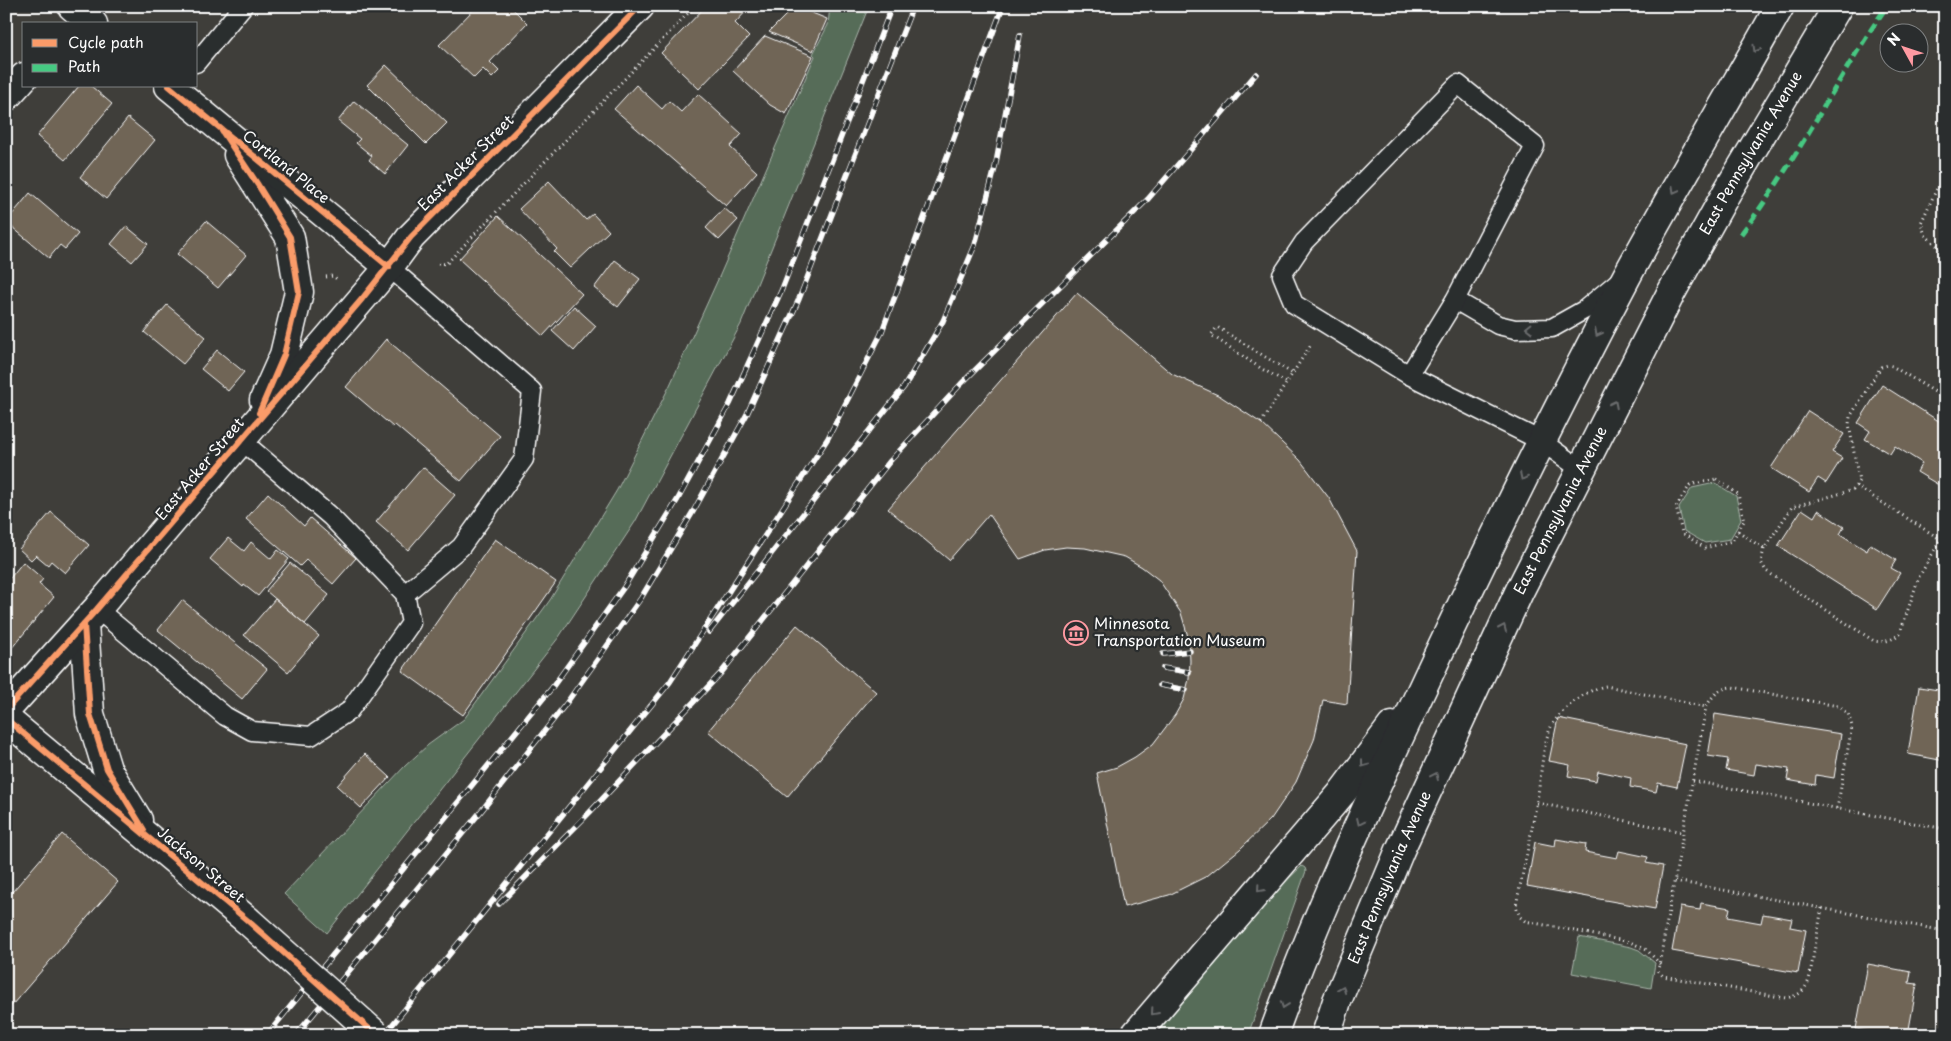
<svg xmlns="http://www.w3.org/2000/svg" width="1951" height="1041" font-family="'Playpen Sans',sans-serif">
<rect width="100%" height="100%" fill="#3f3e3a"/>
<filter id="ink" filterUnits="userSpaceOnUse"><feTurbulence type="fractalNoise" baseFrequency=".02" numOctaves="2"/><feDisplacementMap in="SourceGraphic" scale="10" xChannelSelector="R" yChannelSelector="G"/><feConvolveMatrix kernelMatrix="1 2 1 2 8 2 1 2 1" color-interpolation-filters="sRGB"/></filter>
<g filter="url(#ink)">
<g fill="#566c58" stroke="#aab6ac">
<path d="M830,6H869L741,324L635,522L559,637L327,933L284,894L405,766L428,745L464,719L550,600L617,490L670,385L720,275L815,56L813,54L828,25Z"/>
<path d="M1715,483L1736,496L1741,520L1730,539L1705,543L1684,531L1679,508L1692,488Z"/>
<path d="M1302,866L1305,868L1306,871L1248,1035H1155L1284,883Z"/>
<path d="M1579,937L1631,947L1639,950L1655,963L1651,988L1572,973Z"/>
</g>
<g fill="#706557" stroke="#fff">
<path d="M477,6H510L527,23L490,62L499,71L492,78L483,69L474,78L439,45Z"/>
<path d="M706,6H751L735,23L749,37L699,89L661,53Z"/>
<path d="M795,6L827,19L813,51L769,32Z"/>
<path d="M765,36L813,56L786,114L770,105L733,71Z"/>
<path d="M386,65L447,123L426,144L367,85Z"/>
<path d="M636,85L662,109L669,101L681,112L698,94L742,134L730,147L757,172L726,206L614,109Z"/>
<path d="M79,86H91L112,104L65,160L37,136Z"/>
<path d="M354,101L408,145L385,174L369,160L372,156L356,143L360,139L338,121Z"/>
<path d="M128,118L155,140L106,199L80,177Z"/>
<path d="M549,181L586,220L593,214L609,231L570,268L554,252L557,249L519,209Z"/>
<path d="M30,193L78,234L65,249L60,245L49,258L6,222Z"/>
<path d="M724,208L738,220L719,240L706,228Z"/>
<path d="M498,216L582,294L543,336L459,259Z"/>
<path d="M206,221L246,255L218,288L177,254Z"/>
<path d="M126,226L148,244L132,262L111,244Z"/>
<path d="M615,260L640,279L618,307L594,288Z"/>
<path d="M1077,293L1172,374L1220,396L1261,423L1300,460L1329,498L1357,551L1347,704L1323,700L1314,740L1296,782L1271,819L1240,849L1207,876L1169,895L1124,907L1097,773L1117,767L1135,757L1153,744L1175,715L1184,699L1189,679L1190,661L1189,640L1181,613L1159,580L1142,567L1125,557L1085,548L1066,547L1045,550L1020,559L989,514L949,560L888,509Z"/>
<path d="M167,305L206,337L183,364L144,332Z"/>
<path d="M574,306L596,326L574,351L552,331Z"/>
<path d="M386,339L500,436L461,481L395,425L393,427L346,387Z"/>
<path d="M217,350L244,372L228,391L201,369Z"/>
<path d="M1882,385L1945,425V484L1942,487L1917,472L1922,463L1895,446L1890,454L1865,439L1870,431L1858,423Z"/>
<path d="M1808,411L1844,434L1832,452L1842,458L1826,483L1818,478L1809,492L1771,468Z"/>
<path d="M423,467L455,495L408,550L376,522Z"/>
<path d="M268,493L304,526L310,518L356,558L333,584L306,560L300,566L246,519Z"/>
<path d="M1802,509L1814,517L1818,510L1844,527L1840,534L1867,551L1870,544L1896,560L1891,568L1900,573L1877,609L1778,546Z"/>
<path d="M51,512L89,545L65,573L51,561L48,565L36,555L31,560L19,549Z"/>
<path d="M228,538L244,551L251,542L271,559L278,550L289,559L258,596L244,585L243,587L210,559Z"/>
<path d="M495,539L556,582L463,715L402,671Z"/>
<path d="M23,562L43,579L39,584L54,597L6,655V583Z"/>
<path d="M290,563L329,595L305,624L266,591Z"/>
<path d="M275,599L319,636L288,672L244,635Z"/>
<path d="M182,600L267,669L242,699L158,630Z"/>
<path d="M797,625L876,692L787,797L708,731Z"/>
<path d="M1919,687L1945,691V761L1908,754Z"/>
<path d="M1715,714L1841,734L1834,778L1816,775L1815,785L1787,780L1789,769L1756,764L1754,775L1726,770L1728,759L1708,756Z"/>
<path d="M1558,718L1686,744L1677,787L1658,783L1656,792L1630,787L1631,778L1598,771L1596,781L1568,776L1570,765L1549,761Z"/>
<path d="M365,754L390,777L361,808L337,786Z"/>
<path d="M62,834L118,882L6,1012V899Z"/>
<path d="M1556,839L1586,844L1585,852L1617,858L1619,851L1648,857L1646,863L1663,866L1655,909L1527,886L1535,842L1555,846Z"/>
<path d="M1701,903L1730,908L1728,917L1761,923L1763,914L1792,919L1790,927L1806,930L1798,973L1672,951L1680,907L1700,910Z"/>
<path d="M1868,964L1911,972L1909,983L1917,984L1909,1029L1900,1028L1899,1035H1887L1856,1029Z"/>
</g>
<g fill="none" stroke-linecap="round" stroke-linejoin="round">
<defs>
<g id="service">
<path d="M196,63L243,6"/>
<path d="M389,267L532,391L524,459L461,547L405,594"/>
<path d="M1455,300L1498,325L1515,329L1552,328L1584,310L1619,281"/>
<path d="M1409,375L1294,304L1282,275L1304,242L1458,84L1535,146L1455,300L1409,375L1541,441L1580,469"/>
<path d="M97,609L225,716L252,731L311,736L349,711L411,623L405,594L331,517L241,440"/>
</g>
<path id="minor" d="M389,267L411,237L640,6"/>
<g id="tertiary">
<path d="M72,6L93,24"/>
<path d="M6,97L24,77"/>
<path d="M238,155L290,237L299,292L284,355L264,400"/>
<path d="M84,624L90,714L107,769L138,820"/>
<path d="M6,710L97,609L389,267L169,86"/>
<path d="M6,719L247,920"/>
</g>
<g id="secondary">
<path d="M1135,1035L1341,794L1392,726"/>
<path d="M1273,1035C1313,922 1363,814 1414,706C1482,560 1553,415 1629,272C1678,183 1730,95 1780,6"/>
<path id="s1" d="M1326,1035L1337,1001L1400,850L1519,592L1671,293L1727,192L1838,6"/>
</g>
</defs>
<use href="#service" stroke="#fff" stroke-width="21"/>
<use href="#minor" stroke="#fff" stroke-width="31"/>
<use href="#tertiary" stroke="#fff" stroke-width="31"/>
<use href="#secondary" stroke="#fff" stroke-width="31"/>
<g stroke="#fff" stroke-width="3" stroke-dasharray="1 4" stroke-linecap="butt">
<path d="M1945,171L1921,223L1925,235L1945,253"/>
<path d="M438,263L446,264L695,6"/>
<path d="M326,277L333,276L338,280"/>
<path d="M1286,382L1262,369L1211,335L1217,327L1293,374"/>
<path d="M1261,423L1312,343"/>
<path d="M1716,479L1738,494L1744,521L1732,541L1705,548L1682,533L1676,507L1690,485Z"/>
<path d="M1856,486L1940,539"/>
<path d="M1738,531L1764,549L1792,507L1853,490L1859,481L1849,424L1850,417L1881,367L1888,365L1892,366L1945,398"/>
<path d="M1764,549L1761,562L1766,571L1874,641C1884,643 1893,640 1900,633L1919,577L1945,532"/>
<path d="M1693,781L1945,829"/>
<path d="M1537,803L1683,832"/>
<path d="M1675,881L1945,931"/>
<path d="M1822,908L1809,980C1804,992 1798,996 1786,998L1668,977L1663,976L1658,971L1706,707C1712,696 1719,688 1732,687L1838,706L1848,713L1852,726L1837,809"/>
<path d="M1660,964L1647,950L1630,942L1525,921L1520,917L1516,906C1523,871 1531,836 1537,800C1541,780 1542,747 1550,729C1558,711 1586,689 1606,686L1706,707"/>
</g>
<use href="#service" stroke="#2a2d2e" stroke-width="18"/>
<use href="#minor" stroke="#2a2d2e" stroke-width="28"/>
<use href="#tertiary" stroke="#2a2d2e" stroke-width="28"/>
<use href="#secondary" stroke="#2a2d2e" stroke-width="28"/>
<defs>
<g id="rail">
<path d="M709,632L904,387L943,321L975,245L995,168L1020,35"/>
<path d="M1163,654L1190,651"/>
<path d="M1163,668L1189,672"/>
<path d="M1160,685L1186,690"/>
<path d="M499,904L590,812L721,673L890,461L961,384L1148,199L1256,74"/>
<path d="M267,1035L551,689L624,587L678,499L730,404L782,289L892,6"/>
<path d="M296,1035L482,810L565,705L641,598L694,510L747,414L799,299L913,6"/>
<path d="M384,1035L670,682L828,438L881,334L1003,6"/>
</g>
</defs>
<use href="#rail" stroke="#fff" stroke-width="5.5"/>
<use href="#rail" stroke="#2a2d2e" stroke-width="4" stroke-dasharray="11" stroke-linecap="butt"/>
<defs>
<path id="tertiary-bridge" d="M247,920L376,1035"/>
</defs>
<use href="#tertiary-bridge" stroke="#fff" stroke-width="31" stroke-linecap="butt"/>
<use href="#tertiary-bridge" stroke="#2a2d2e" stroke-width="28"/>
<path stroke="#46c982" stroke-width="5" stroke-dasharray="10 5" stroke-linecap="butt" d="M1741,234C1796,163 1835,81 1887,6"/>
<defs>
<g id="cycleway">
<path d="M169,86L389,267"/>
<path d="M222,131L258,185L290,237L299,292L284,355L259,413"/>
<path d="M84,624L90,714L107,769L144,830"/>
<path d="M6,710L97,609L362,299L411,237L640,6"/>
<path d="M6,719L247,920L376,1035"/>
</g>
</defs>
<use href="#cycleway" stroke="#2a2d2e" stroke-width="9"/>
<use href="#cycleway" stroke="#fa9b69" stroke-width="6"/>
</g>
<defs><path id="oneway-chevron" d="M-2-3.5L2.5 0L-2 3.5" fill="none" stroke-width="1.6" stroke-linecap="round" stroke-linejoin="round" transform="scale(1.25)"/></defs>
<g stroke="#6a6c6d">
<use href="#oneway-chevron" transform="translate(1756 49) rotate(120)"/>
<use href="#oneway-chevron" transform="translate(1675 190) rotate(119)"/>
<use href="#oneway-chevron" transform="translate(1529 328) rotate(179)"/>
<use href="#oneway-chevron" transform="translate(1598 333) rotate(118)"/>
<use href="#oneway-chevron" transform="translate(1614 404) rotate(-63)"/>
<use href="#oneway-chevron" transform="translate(1523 477) rotate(116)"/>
<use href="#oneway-chevron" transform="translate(1503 628) rotate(-66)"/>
<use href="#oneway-chevron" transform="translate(1364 764) rotate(127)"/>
<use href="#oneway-chevron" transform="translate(1435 776) rotate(-65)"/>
<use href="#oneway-chevron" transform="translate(1360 822) rotate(115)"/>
<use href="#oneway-chevron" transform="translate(1260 889) rotate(131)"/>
<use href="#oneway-chevron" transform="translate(1342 989) rotate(-67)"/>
<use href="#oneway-chevron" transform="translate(1284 1005) rotate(110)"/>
<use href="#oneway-chevron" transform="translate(1154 1012) rotate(131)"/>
</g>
</g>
<defs>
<symbol id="museum-ring" viewBox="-11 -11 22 22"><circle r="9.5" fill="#2a2d2e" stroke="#ff9aa2" stroke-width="1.5"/><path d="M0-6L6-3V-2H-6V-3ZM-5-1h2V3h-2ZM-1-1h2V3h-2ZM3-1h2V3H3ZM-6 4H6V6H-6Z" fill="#ff9aa2"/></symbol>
</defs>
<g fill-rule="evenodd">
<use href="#museum-ring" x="1062" y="619" width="28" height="28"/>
</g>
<g text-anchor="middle" stroke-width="4.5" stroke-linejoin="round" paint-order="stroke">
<g font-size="15" fill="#fff" stroke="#2a2d2e">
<text dy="5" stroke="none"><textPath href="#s1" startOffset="980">East Pennsylvania Avenue</textPath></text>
<text transform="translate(466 163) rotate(-45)" y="5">East Acker Street</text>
<text transform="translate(286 167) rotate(39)" y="5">Cortland Place</text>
<text transform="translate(200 469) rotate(-50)" y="5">East Acker Street</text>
<text dy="5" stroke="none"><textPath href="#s1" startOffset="575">East Pennsylvania Avenue</textPath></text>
<text transform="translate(201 865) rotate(40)" y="5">Jackson Street</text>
<text dy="5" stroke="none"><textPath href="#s1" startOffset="170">East Pennsylvania Avenue</textPath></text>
</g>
<g font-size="15" fill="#fff" stroke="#2a2d2e" text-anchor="start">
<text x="1094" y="629">Minnesota<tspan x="1094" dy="17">Transportation Museum</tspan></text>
</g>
</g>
<rect width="1951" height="1041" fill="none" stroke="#2a2d2e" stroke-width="25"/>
<rect x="12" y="12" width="1926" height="1016" fill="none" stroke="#fff" stroke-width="2" filter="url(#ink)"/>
<rect x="22" y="22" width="175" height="65" fill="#2a2d2e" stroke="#7f8182"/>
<rect x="32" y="39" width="25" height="8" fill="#fa9b69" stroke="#7f8182"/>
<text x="68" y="48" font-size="15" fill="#ffffff">Cycle path</text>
<rect x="32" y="64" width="25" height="8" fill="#46c982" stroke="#7f8182"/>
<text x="68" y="72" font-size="15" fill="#ffffff">Path</text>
<g transform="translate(1904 48) rotate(310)"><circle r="24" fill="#2a2d2e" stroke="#7f8182"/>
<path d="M0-4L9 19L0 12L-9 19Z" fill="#ff9aa2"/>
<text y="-8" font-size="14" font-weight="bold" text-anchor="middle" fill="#ffffff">N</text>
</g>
</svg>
